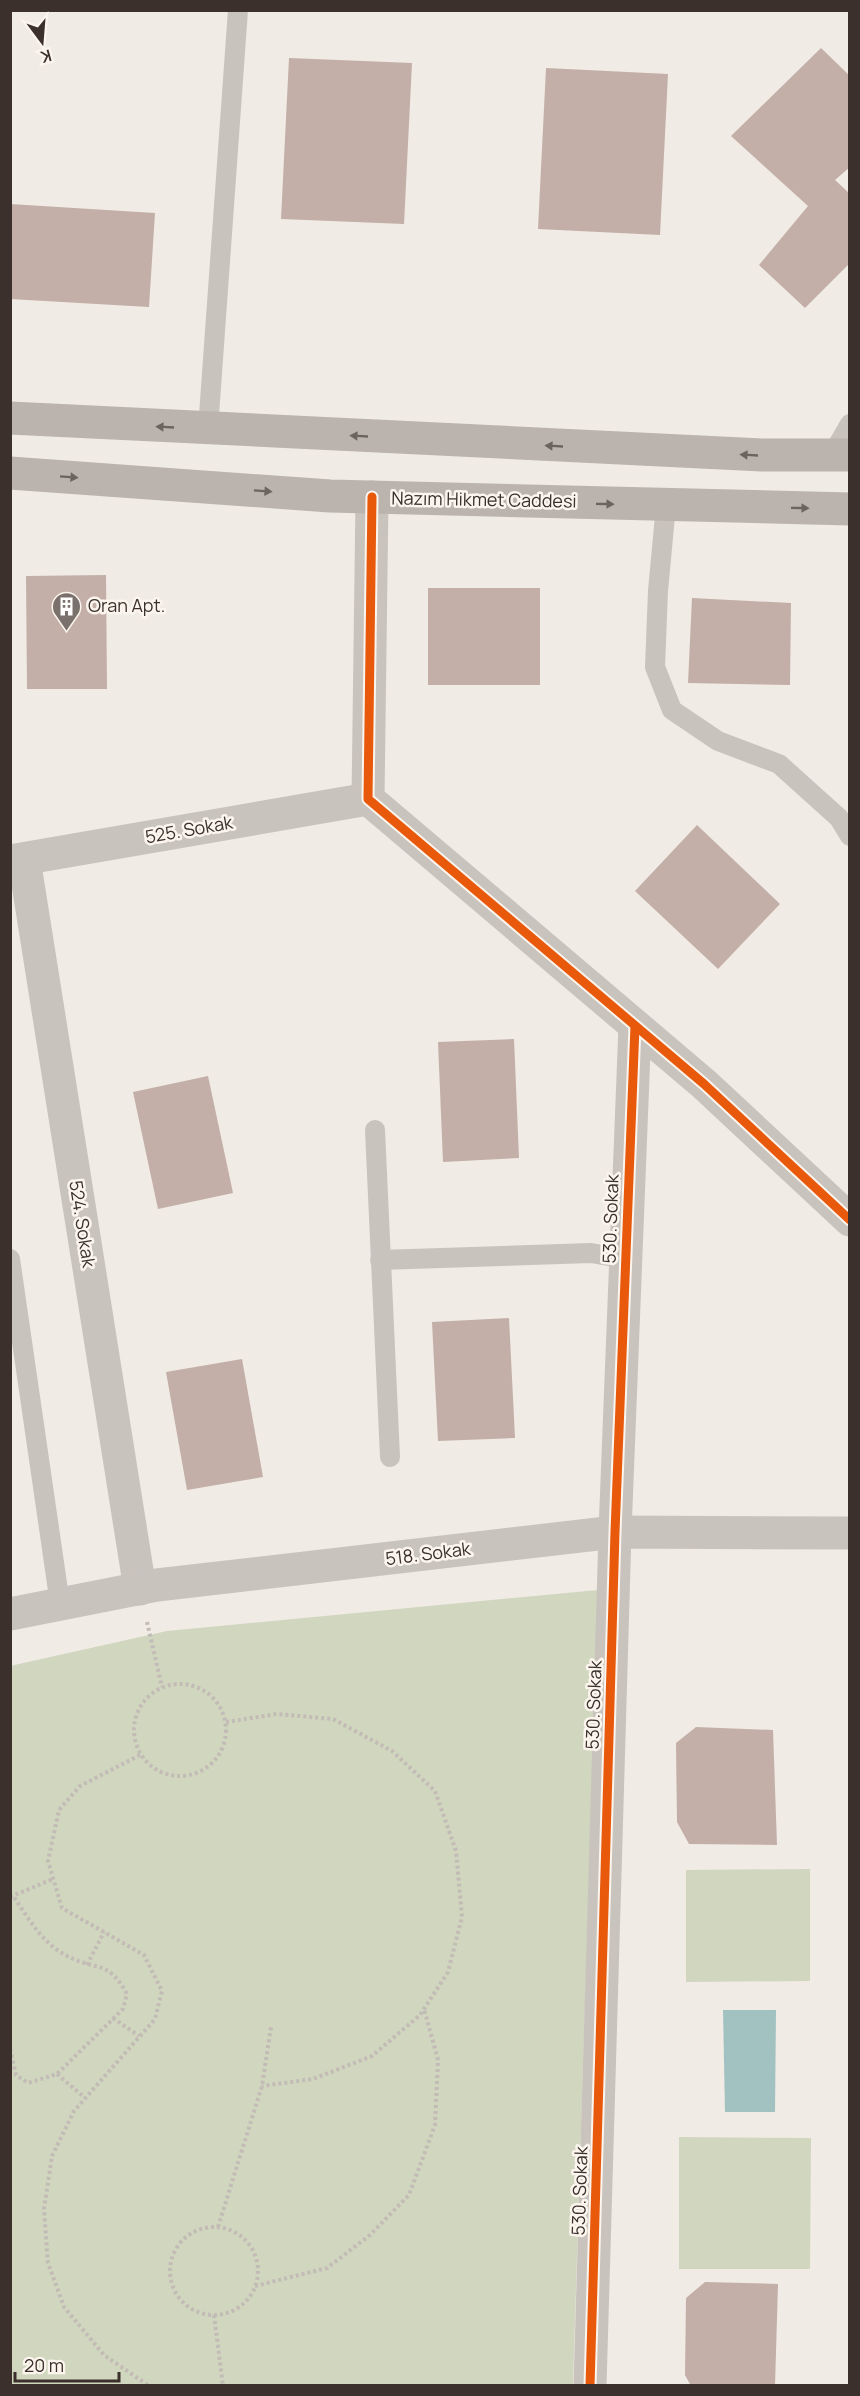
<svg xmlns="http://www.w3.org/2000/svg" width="860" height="2396" font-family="Manrope,sans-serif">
<rect width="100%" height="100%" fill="#f0ebe5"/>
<g fill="#d1d6bf">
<path d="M598,1590L573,2385H11L10,1666L167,1631Z"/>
<path d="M810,1869V1981L686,1982V1870Z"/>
<path d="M679,2137L811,2138L810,2269H679Z"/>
</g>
<path fill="#a1c2c1" d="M723,2010H776L775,2112H725Z"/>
<g fill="#c3afa7">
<path d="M821,48L850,76V167L835,180L850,194V263L805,308L759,265L808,206L731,136Z"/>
<path d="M289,58L412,63L404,224L281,219Z"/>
<path d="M546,68L668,74L660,235L538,229Z"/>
<path d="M10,204L155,213L149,307L10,299Z"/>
<path d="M106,575L107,689H27L26,576Z"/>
<rect x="428" y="588" width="112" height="97"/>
<path d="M692,598L791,603L790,685L688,683Z"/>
<path d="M697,825L780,904L718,969L635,891Z"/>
<path d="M514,1039L519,1158L443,1162L438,1042Z"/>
<path d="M208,1076L233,1193L158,1209L133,1092Z"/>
<path d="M509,1318L515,1438L438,1441L432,1322Z"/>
<path d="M242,1359L263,1477L187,1490L166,1372Z"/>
<path d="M696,1727L773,1730L777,1845L689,1844L677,1822L676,1743Z"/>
<path d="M705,2282L778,2284L775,2386H691L685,2375L686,2298Z"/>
</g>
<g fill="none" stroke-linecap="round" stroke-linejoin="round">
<g stroke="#c2bbb6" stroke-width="4" stroke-dasharray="3 3" stroke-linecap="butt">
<path d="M147,1622L162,1687"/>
<circle cx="180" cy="1730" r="46"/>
<path d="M226,1722L277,1714L333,1719L392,1751L435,1791L456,1851L462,1917L448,1972L420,2015L372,2056L313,2079L262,2086"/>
<path d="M140,1755L80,1786L59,1810L48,1861L62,1908L144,1955L162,1991L155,2019L74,2111L52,2156L44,2209L48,2263L64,2307L104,2355L149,2386"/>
<path d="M10,1897L53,1879"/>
<path d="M87,1965L104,1932"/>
<path d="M113,2018L139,2036"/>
<path d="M10,2049L16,2075L28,2083L57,2074L123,2009L127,1994C106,1956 94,1973 62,1953C41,1941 27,1916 13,1896"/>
<path d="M57,2074L85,2098"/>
<path d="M218,2227L262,2086L271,2027"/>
<circle cx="214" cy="2271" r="44"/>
<path d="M255,2286L327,2268L370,2235L409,2195L435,2125L438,2060L424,2009"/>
<path d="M214,2315L223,2386"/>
</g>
<g stroke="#c9c3be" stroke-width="20">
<path d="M208,429L238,10"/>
<path d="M832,455L850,424"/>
<path d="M666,505L658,591L655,667L672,710L718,741L779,764L839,818L850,836"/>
<path d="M375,1130L390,1457"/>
<path d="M10,1259L60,1604"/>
<path d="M380,1260L591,1253L626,1259"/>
</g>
<g stroke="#c9c3be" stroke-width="33">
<path d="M372,497L368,799L704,1084L850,1220"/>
<path d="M24,859L140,1589"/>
<path d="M10,861L368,799"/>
<path d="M10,1614L157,1585L615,1532L850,1533"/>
<path d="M590,2386L615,1532L635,1026"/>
</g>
<g stroke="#bab3ae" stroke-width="33">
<path d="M10,418L762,455H850"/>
<path d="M10,473L330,496L850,509"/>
</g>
<defs>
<g id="cycleway">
<path d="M372,497L368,799L704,1084L850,1220"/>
<path d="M590,2386L615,1532L635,1026"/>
</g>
</defs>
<use href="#cycleway" stroke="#fbf5ee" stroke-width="13"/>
<use href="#cycleway" stroke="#e8590c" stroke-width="9"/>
</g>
<defs><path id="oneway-solid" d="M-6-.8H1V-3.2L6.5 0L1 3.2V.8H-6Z" transform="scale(1.5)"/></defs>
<g fill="#6e645f">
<use href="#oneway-solid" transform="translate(165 427) rotate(-177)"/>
<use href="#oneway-solid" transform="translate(359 436) rotate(-177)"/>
<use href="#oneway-solid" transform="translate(554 446) rotate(-177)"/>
<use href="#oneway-solid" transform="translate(749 455) rotate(-177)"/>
<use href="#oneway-solid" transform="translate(69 477) rotate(4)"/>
<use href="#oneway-solid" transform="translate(263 491) rotate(4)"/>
<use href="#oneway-solid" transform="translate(605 504) rotate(1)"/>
<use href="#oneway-solid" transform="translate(800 508) rotate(1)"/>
</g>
<defs>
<symbol id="building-pin" viewBox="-11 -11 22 30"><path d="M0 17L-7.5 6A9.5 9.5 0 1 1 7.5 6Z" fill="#7a716c" stroke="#fbf5ee"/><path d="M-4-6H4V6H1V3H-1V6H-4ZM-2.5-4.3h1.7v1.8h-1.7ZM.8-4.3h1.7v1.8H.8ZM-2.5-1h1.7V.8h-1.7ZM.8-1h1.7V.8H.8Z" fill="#fff"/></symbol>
</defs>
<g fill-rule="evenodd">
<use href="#building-pin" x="50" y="590" width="33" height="45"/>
</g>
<g text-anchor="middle" stroke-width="5" stroke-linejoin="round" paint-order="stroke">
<g font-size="18" fill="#3b302b" stroke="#fbf5ee">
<text transform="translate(484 500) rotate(1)" y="6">Nazım Hikmet Caddesi</text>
<text transform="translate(189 830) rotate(-10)" y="6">525. Sokak</text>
<text transform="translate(611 1219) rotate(-88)" y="6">530. Sokak</text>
<text transform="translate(82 1224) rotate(81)" y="6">524. Sokak</text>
<text transform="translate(428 1554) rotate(-7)" y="6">518. Sokak</text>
<text transform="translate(594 1705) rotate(-88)" y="6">530. Sokak</text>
<text transform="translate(580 2191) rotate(-88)" y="6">530. Sokak</text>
</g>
<g font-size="18" fill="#3b302b" stroke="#fbf5ee" text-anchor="start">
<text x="88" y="612">Oran Apt.</text>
</g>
</g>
<rect width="860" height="2396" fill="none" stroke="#3b302b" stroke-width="24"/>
<g transform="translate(42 42) rotate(164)" stroke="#fbf5ee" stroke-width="4.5" paint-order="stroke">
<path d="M0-4.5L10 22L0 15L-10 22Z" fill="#3b302b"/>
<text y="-9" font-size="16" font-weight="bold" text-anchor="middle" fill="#3b302b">K</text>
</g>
<path d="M15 2372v9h104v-9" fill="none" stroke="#3b302b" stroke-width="3"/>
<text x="24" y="2372" font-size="18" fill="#3b302b" stroke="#fbf5ee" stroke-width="4.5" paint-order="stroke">20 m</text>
</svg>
